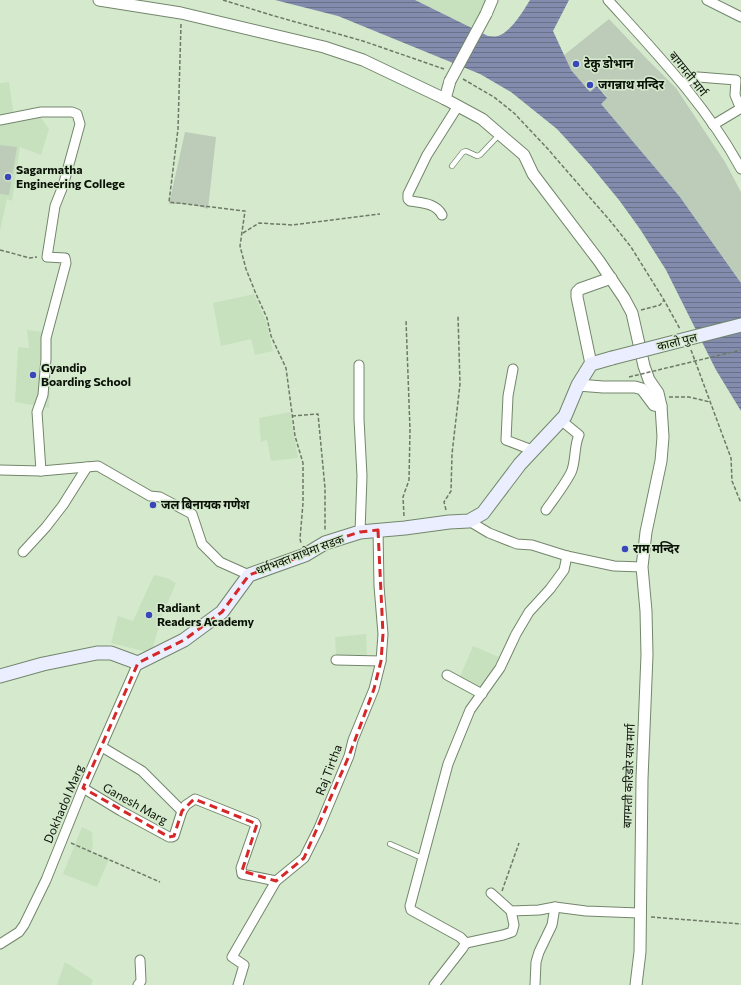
<svg xmlns="http://www.w3.org/2000/svg" width="741" height="985" font-family="Commissioner,'Noto Sans Devanagari',sans-serif">
<defs>
<pattern id="water-rules" width="6" height="5" patternUnits="userSpaceOnUse"><rect width="6" height="5" fill="#838cac"/><path d="M0 2.5h6" fill="none" stroke="#69718a"/></pattern>
</defs>
<rect width="100%" height="100%" fill="#d5eacd"/>
<g fill="#c7e1be">
<path d="M415,0H487L478,28L485,35Z"/>
<path d="M9,82L15,123L39,115L49,129L41,155L20,147L12,201L7,199L0,231V83Z"/>
<path d="M254,294L266,321L273,351L255,355L251,339L221,346L213,303Z"/>
<path d="M27,330L52,333L49,408L15,402L18,347L29,348Z"/>
<path d="M290,412L298,458L271,461L267,440L261,442L259,418Z"/>
<path d="M154,575L167,578L176,583L163,613L151,653L111,643L118,616L133,621Z"/>
<path d="M366,634L367,657L336,656L335,637Z"/>
<path d="M473,646L499,657L482,692L459,679Z"/>
<path d="M82,827L92,832L93,845L91,852L109,859L97,887L63,874Z"/>
<path d="M65,962L93,980L91,985H57Z"/>
</g>
<g fill="#bdccb8">
<path d="M609,19L646,58L676,88L725,162L741,192V283L680,197L600,104L607,97L598,86L590,93L571,70L563,56Z"/>
<path d="M185,132L216,137L208,209L191,204H169Z"/>
<path d="M0,145L17,147L9,195L0,194Z"/>
</g>
<path fill="url(#water-rules)" d="M275,0H415L488,36C491,36 495,37 498,36C510,33 524,10 530,0H569L553,31L571,70L590,92L597,86L607,98L601,104L680,197L741,283V411L716,370L666,270L640,229L619,200L591,166L557,129L511,92L480,74L338,16Z"/>
<g fill="none" stroke-linecap="round" stroke-linejoin="round">
<defs>
<g id="service">
<path d="M452,166L463,152L466,151L477,156L480,155L499,135"/>
<path d="M390,844L422,858"/>
</g>
<g id="minor">
<path d="M608,0C656,53 707,106 741,169"/>
<path d="M707,0L741,17"/>
<path d="M682,83L698,77L736,80L735,95L740,107L738,110L713,125"/>
<path d="M0,120L41,112H72L77,114L80,124L63,186L55,206L47,257L65,258L66,263L46,338V359L43,395L37,412L41,471"/>
<path d="M442,215C436,203 422,203 410,201L408,199V194L427,155L458,106"/>
<path d="M359,365V419L362,476L360,532"/>
<path d="M513,369L508,396L506,440L532,450"/>
<path d="M0,470L41,471L98,466L150,496L160,497L192,514L202,544L220,562L249,575"/>
<path d="M546,510C553,500 569,479 572,470C576,458 574,446 579,435L562,421L557,425"/>
<path d="M469,521L489,533L517,544L532,545L567,556L614,566L642,567"/>
<path d="M23,552L46,527L63,505L87,467"/>
<path d="M336,660L381,661"/>
<path d="M447,675L482,694"/>
<path d="M102,747L142,771L182,811L186,805L195,799L255,823L256,825L241,868L242,874L276,881"/>
<path d="M83,788L121,811L169,837H172L174,836L182,811"/>
<path d="M491,893L511,911L539,910L555,907L586,911L639,913"/>
<path d="M466,943L503,935L512,932L514,925L511,911"/>
<path d="M0,944L19,932L24,925L46,880L83,788L138,663"/>
<path d="M138,985L141,981L140,960"/>
<path d="M238,985L244,965L232,957L276,881L304,858L319,828L349,756L353,740L374,689L381,661L383,634L379,586L378,530"/>
<path d="M434,985L462,949L466,943L460,937L411,910L410,906L448,764L470,710L500,668L516,634L529,612L550,589L564,570L567,556"/>
<path d="M535,985L536,962L539,952L552,925L555,907"/>
</g>
<g id="tertiary">
<path d="M99,0L181,13L324,47L363,60L445,99L482,119L524,155L533,174L599,261L624,298L632,313L644,366L649,380L658,393L661,406L663,437L661,461L646,532L642,567L646,611L647,655L642,779L640,952L636,985"/>
<path d="M486,14L492,0"/>
<path d="M445,99L450,81"/>
<path d="M591,364L577,297V292L580,289L611,278"/>
<path d="M578,385L603,387H635L642,389L654,405L661,406"/>
</g>
<path id="secondary" d="M0,676L43,664L97,653H111L138,663L184,640L222,612L249,575L305,555L325,543L360,532L405,528L449,522L469,521L483,513L520,464L565,416L578,385L591,364L612,358"/>
</defs>
<use href="#service" stroke="#73866c" stroke-width="6"/>
<use href="#minor" stroke="#73866c" stroke-width="11"/>
<use href="#tertiary" stroke="#73866c" stroke-width="13"/>
<use href="#secondary" stroke="#73866c" stroke-width="15"/>
<g stroke="#6d7a67" stroke-width="1.5" stroke-dasharray="4 2" stroke-linecap="butt">
<path d="M223,0L271,15L363,41L444,69"/>
<path d="M181,24L178,129L169,202L245,211L240,246L246,269L256,294L267,318L271,336L286,368L295,436L303,463V503L300,539L301,543"/>
<path d="M463,79L494,97L514,113L547,148L612,223L631,247L664,300L680,329"/>
<path d="M243,233L259,223L293,225L380,214"/>
<path d="M0,250L30,258L37,257"/>
<path d="M641,310L660,305L664,300"/>
<path d="M691,350L731,458L732,481L741,503"/>
<path d="M669,397H689L710,402"/>
<path d="M292,416L318,414L325,488V531"/>
<path d="M446,510L444,502L451,491L452,454L460,384L458,316"/>
<path d="M404,516L403,497L409,480L410,430L406,320"/>
<path d="M71,843L160,882"/>
<path d="M502,891L519,843"/>
<path d="M651,917L741,924"/>
</g>
<use href="#service" stroke="#fff" stroke-width="4.5"/>
<use href="#minor" stroke="#fff" stroke-width="9"/>
<use href="#tertiary" stroke="#fff" stroke-width="11"/>
<use href="#secondary" stroke="#eaeefe" stroke-width="13"/>
<defs>
<path id="tertiary-bridge" d="M450,81L486,14"/>
<path id="secondary-bridge" d="M612,358L741,325"/>
</defs>
<use href="#tertiary-bridge" stroke="#73866c" stroke-width="13" stroke-linecap="butt"/>
<use href="#secondary-bridge" stroke="#73866c" stroke-width="15" stroke-linecap="butt"/>
<path stroke="#6d7a67" stroke-width="1.5" stroke-dasharray="4 2" stroke-linecap="butt" d="M629,377L741,350"/>
<use href="#tertiary-bridge" stroke="#fff" stroke-width="11"/>
<use href="#secondary-bridge" stroke="#eaeefe" stroke-width="13"/>
</g>
<path fill="none" stroke="#d62828" stroke-width="3" stroke-dasharray="8 5" stroke-linejoin="round" d="M378,530L383,634L381,661L374,689L349,756L304,858L276,881L242,871L257,824L194,799L182,811L174,836L169,837L83,788L138,663L184,640L222,612L249,575L305,555L325,543L360,532Z"/>
<g fill="#3a47ba" stroke="#d5eacd" stroke-width="1.5">
<circle cx="576" cy="64" r="4"/>
<circle cx="590" cy="85" r="4"/>
<circle cx="8" cy="177" r="4"/>
<circle cx="33" cy="375" r="4"/>
<circle cx="153" cy="505" r="4"/>
<circle cx="625" cy="549" r="4"/>
<circle cx="149" cy="615" r="4"/>
</g>
<g text-anchor="middle" stroke-width="3" stroke-linejoin="round" paint-order="stroke">
<g font-size="12" font-weight="bold" fill="#0a1107" stroke="#d5eacd" text-anchor="start">
<text x="584" y="68">टेकु डोभान</text>
<text x="598" y="89">जगन्नाथ मन्दिर</text>
<text x="16" y="174">Sagarmatha<tspan x="16" dy="14">Engineering College</tspan></text>
<text x="41" y="372">Gyandip<tspan x="41" dy="14">Boarding School</tspan></text>
<text x="161" y="509">जल बिनायक गणेश</text>
<text x="633" y="553">राम मन्दिर</text>
<text x="157" y="612">Radiant<tspan x="157" dy="14">Readers Academy</tspan></text>
</g>
<g font-size="12" fill="#0a1107" stroke="#d5eacd">
<text transform="translate(688 74) rotate(51)" y="4">बागमती मार्ग</text>
<text transform="translate(677 342) rotate(-14)" y="4">कालो पुल</text>
<text transform="translate(300 555) rotate(-21)" y="4">धर्मभक्त माथेमा सडक</text>
<text transform="translate(329 770) rotate(-69)" y="4">Raj Tirtha</text>
<text transform="translate(629 776) rotate(-88)" y="4">बागमती करिडोर यल मार्ग</text>
<text transform="translate(64 804) rotate(-67)" y="4">Dokhadol Marg</text>
<text transform="translate(135 804) rotate(29)" y="4">Ganesh Marg</text>
</g>
</g>
</svg>
